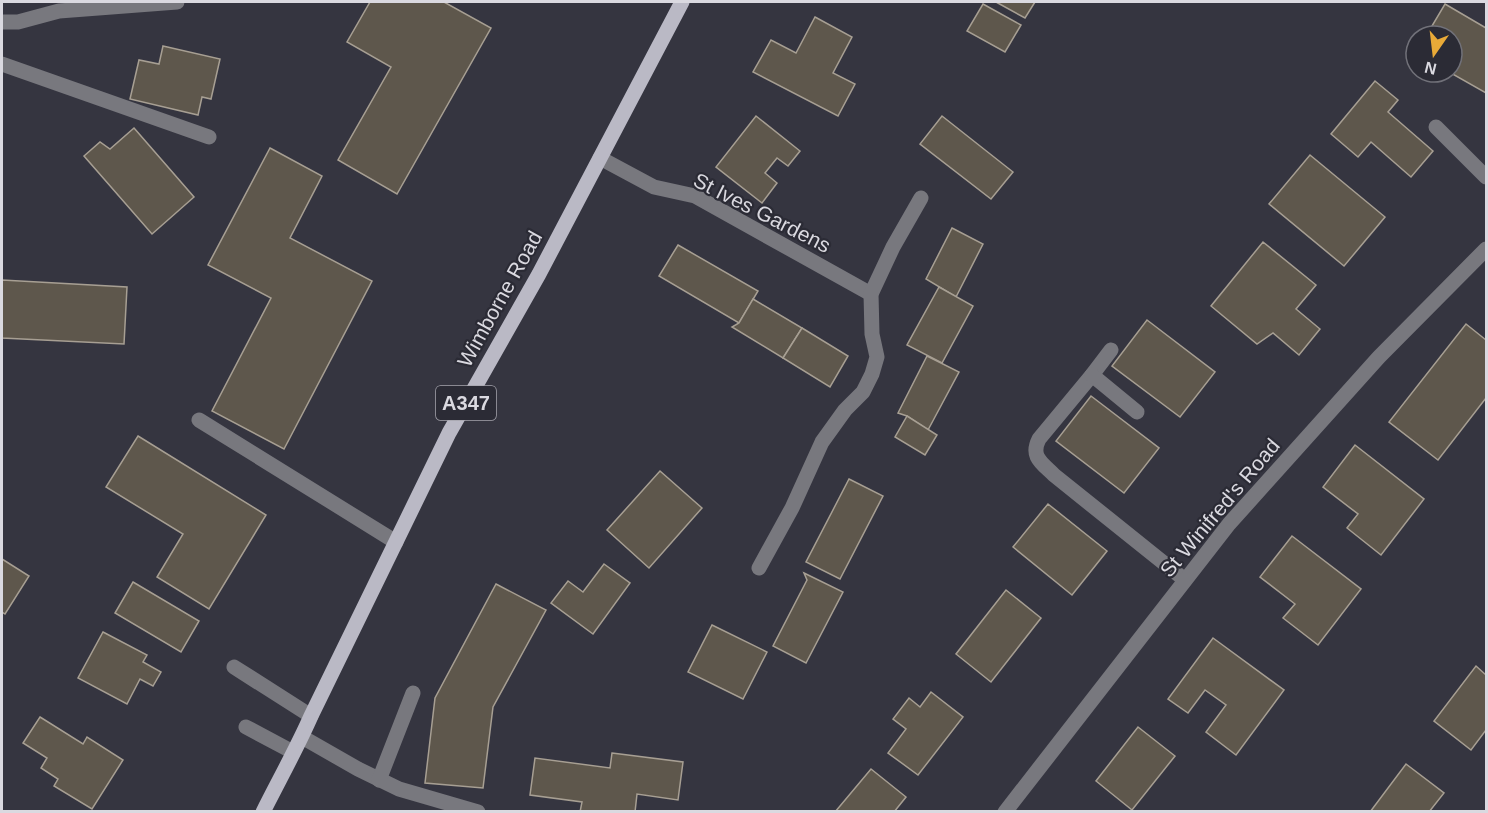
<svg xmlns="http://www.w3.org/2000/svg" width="1488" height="813" font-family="Arial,sans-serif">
<rect width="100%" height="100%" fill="#353540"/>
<g fill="#5e574c" stroke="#a79f93" stroke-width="1.5">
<path d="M370,2H444L491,28L397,194L338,160L391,67L347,42Z"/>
<path d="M996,2H1035L1025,18Z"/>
<path d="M983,4L1021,25L1005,52L967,31Z"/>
<path d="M1445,4L1486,28V93L1449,72H1452V36H1426Z"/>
<path d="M815,17L852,37L833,73L855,84L838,116L753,72L771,40L796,53Z"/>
<path d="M163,46L220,59L211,99L202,97L198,115L130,99L139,60L159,64Z"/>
<path d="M1375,81L1398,100L1388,112L1433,151L1411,177L1371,142L1358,157L1331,134Z"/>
<path d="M756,116L800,151L788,166L777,158L765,173L777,183L762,203L716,167Z"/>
<path d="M942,116L1013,172L991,199L920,144Z"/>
<path d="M134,128L194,197L152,234L84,156L100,142L110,149Z"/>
<path d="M270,148L322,176L290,238L372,281L284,449L212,411L271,298L208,265Z"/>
<path d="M1310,155L1385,217L1344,266L1269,204Z"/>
<path d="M952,228L983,244L956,297L926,279Z"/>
<path d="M1263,242L1316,285L1296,309L1320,329L1299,355L1273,333L1257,344L1211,306Z"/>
<path d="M678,245L758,291L739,323L659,276Z"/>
<path d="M2,280L127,287L124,344L2,338Z"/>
<path d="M939,287L973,306L942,363L907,345Z"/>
<path d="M753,299L802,328L783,358L732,327L739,323Z"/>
<path d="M1147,320L1215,372L1180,417L1112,366Z"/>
<path d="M1466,324L1486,340V398L1438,460L1389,422Z"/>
<path d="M802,328L848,356L830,387L783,358Z"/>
<path d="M927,356L959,372L928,430L907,416L898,413Z"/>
<path d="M1091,396L1159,448L1124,493L1056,441Z"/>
<path d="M907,416L937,435L925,455L895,437Z"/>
<path d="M138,436L266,515L209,609L157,577L183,534L106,487Z"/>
<path d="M1355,445L1424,499L1381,555L1347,528L1358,514L1323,487Z"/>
<path d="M660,471L702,508L649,568L607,530Z"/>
<path d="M849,479L883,496L840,579L806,562Z"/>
<path d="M1048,504L1107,551L1072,595L1013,547Z"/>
<path d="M1292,536L1361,589L1318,645L1283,618L1295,604L1260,577Z"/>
<path d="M2,559L29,576L5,614L2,612Z"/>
<path d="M604,564L630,583L593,634L551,603L568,581L583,592Z"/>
<path d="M804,573L843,592L806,663L773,646L807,580Z"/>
<path d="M133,582L199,621L181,652L115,613Z"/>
<path d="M496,584L546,610L493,707L483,788L425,783L435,698Z"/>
<path d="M1006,590L1041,618L991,682L956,654Z"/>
<path d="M712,625L767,652L743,699L688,672Z"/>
<path d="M103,632L147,655L143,662L161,672L153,686L140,679L127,704L78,678Z"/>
<path d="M1213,638L1284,690L1236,755L1206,732L1226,705L1205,690L1188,713L1168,699Z"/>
<path d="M1476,666L1486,675V730L1471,750L1434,721Z"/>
<path d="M931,692L963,717L918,775L888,753L906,729L893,719L909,698L920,707Z"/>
<path d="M40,717L83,744L87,737L123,760L92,809L54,786L58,779L41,768L47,758L23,743Z"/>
<path d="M1138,727L1175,756L1132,810L1096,781Z"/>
<path d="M612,753L683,762L678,800L637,794L635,812H580L582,802L530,795L535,758L610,768Z"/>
<path d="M1406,764L1444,793L1429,812H1370Z"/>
<path d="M871,769L906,797L894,812H835Z"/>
</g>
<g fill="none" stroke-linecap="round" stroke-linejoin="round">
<g stroke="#78787e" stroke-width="15">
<path d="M2,22H18L59,11L177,2"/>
<path d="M2,64L209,137"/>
<path d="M1436,127L1486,177"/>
<path d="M600,158L654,187L695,196L871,294"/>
<path d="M1111,350L1092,375L1039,439C1030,457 1042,463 1054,475L1185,580"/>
<path d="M1092,375L1137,412"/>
<path d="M199,420L396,542"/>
<path d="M759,568L792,508L822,442L845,410L863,392L872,374L877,357L872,334L871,294L893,247L921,198"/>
<path d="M234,667L311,716"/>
<path d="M246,727L293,752"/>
<path d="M302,737L358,769L399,789L478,812"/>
<path d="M379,780L413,693"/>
<path d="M1005,812L1229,524L1379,357L1486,249"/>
</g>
<path stroke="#bab9c5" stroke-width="15" d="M263,812C279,780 297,748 311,716L449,433L539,274L682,2"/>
</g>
<g text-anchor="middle" stroke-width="4.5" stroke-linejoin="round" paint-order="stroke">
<rect fill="#2b2b35" stroke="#a6a5ad" stroke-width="1.5" x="436" y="386" width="60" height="34" rx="4.5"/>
<g font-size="20" font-weight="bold" fill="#dad9e0">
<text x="466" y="410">A347</text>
</g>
<g font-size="21" fill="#dad9e0" stroke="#2b2b35">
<text transform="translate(762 213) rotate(27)" y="7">St Ives Gardens</text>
<text transform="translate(500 299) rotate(-61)" y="7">Wimborne Road</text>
<text transform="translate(1220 508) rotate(-50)" y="7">St Winifred's Road</text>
</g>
</g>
<rect width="1488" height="813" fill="none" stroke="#dad9e0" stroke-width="6"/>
<g transform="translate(1434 54) rotate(194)"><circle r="28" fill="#2b2b35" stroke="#717179" stroke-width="1.5"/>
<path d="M0-4.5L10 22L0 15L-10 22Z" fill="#e9aa38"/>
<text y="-9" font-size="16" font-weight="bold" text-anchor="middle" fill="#dad9e0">N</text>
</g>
</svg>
